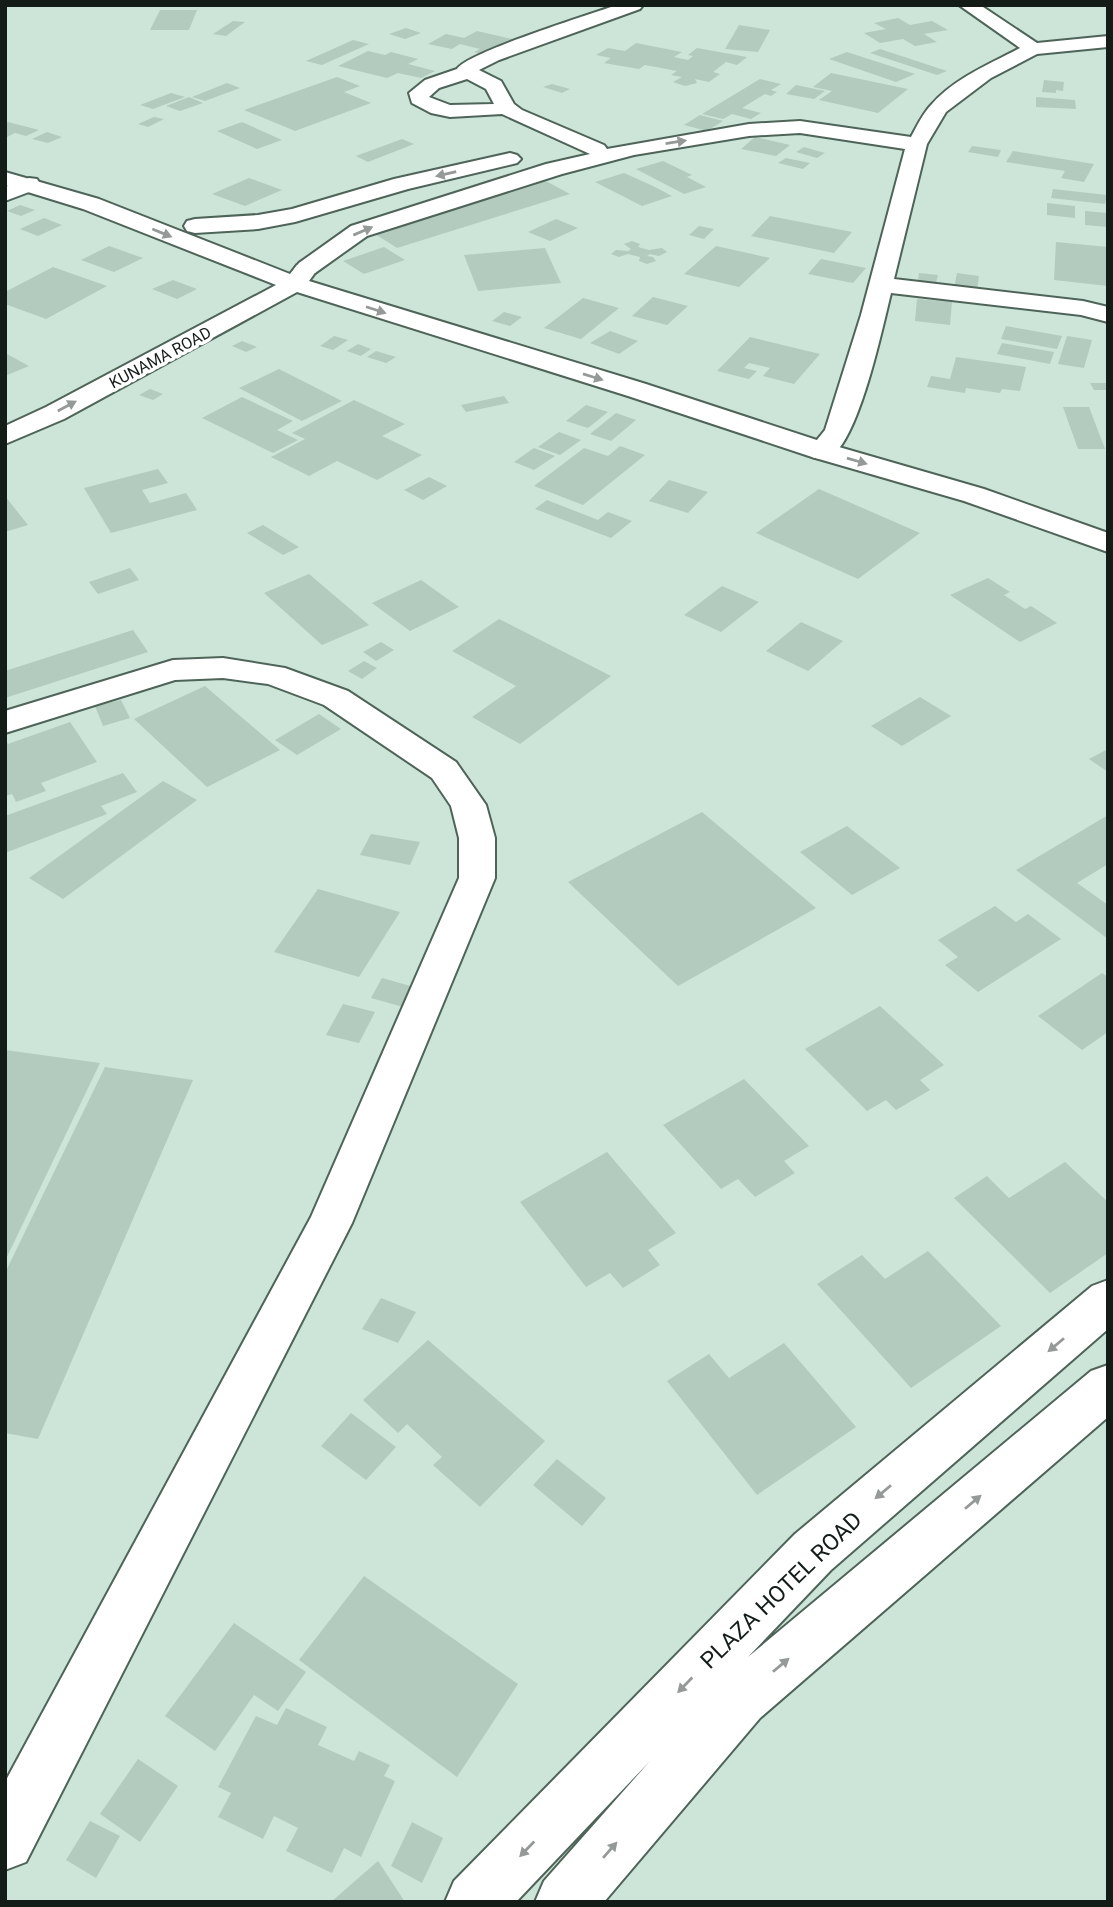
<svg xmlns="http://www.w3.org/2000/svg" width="1113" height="1907" font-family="Roboto,sans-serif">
<rect width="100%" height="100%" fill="#cde5d8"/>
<g fill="#b3cabe">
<path d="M160,10H197L189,30H150Z"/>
<path d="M898,18L910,25L932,21L948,30L924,34L937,42L915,46L903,39L880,43L864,33L886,29L874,23Z"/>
<path d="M233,21L245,22L226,36L213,34Z"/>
<path d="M739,25L770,30L758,52L725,49Z"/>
<path d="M406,28L421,33L405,39L389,34Z"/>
<path d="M477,31L517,40L488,55L474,52L480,49L460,44L452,49L428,44L446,34L464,38Z"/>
<path d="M353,40L369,44L322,65L306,61Z"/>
<path d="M636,43L682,52L674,57L688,60L693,56L688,55L697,48L747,57L737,65L726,62L713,72L720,74L709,82L695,79L697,83L685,86L673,82L682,77L671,75L677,71L645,65L639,69L604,63L611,58L596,55L608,48L625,51Z"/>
<path d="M880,49L947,71L937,75L870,53Z"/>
<path d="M368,51L385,55L391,52L418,59L408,64L435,71L421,78L398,73L387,78L338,66Z"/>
<path d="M847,52L915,74L896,82L829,59Z"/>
<path d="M831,73L908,89L878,113L819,100L832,91L813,87Z"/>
<path d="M337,77L360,86L344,92L371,103L295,131L244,110Z"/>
<path d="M760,79L781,84L771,90L777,92L771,96L765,94L742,108L761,113L751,119L732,114L723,119L702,114Z"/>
<path d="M1044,80L1064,82L1063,91L1056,90V93L1042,92Z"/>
<path d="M227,83L240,88L205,101L192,97Z"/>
<path d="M552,84L570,89L562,93L543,87Z"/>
<path d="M796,85L825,91L814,99L786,94Z"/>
<path d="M171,93L185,97L153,109L140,105Z"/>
<path d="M189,97L203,103L180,111L166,106Z"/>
<path d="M1036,97L1075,100L1076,109L1036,107Z"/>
<path d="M700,115L723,121L707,131L684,125Z"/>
<path d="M154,117L164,119L148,127L138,124Z"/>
<path d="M8,122L39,130L26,136L15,133L5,138V124Z"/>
<path d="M242,122L282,140L257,149L217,131Z"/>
<path d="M47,132L62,137L48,143L32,139Z"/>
<path d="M755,137L790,145L776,156L741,149Z"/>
<path d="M402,139L414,144L368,162L356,156Z"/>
<path d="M972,146L1001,150L998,157L968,152Z"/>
<path d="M804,147L825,153L817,158L796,152Z"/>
<path d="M1013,151L1094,164L1084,182L1061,178L1065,171L1006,162Z"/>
<path d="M786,158L810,163L803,169L778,163Z"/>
<path d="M663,161L692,175L687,177L706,187L684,194L636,169Z"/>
<path d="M624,173L653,186L672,196L642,206L595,182Z"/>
<path d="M249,178L282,190L245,206L212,194Z"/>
<path d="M544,180L570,194L397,248L372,232Z"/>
<path d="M1053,189L1107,195L1105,204L1051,198Z"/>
<path d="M1047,203L1075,206V218L1047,215Z"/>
<path d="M20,205L35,210L21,216L7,211Z"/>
<path d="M1085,211L1108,213V227L1085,225Z"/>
<path d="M770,216L852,232L834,253L751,236Z"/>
<path d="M44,218L62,225L38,236L20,229Z"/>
<path d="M556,219L578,228L550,241L528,232Z"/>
<path d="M699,226L714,229L704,239L689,235Z"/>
<path d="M632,241L640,244L638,247L649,250L662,248L667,252L659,256L650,254L647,256L653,257L656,261L647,264L639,261L640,257L628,254L619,257L611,254L616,250L628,251L631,249L624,244Z"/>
<path d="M1056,242L1108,247V286L1054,280Z"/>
<path d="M109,246L143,258L114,272L81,260Z"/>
<path d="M716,246L770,258L739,287L684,274Z"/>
<path d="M384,247L405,260L364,274L343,261Z"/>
<path d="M545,248L561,283L478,291L464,255Z"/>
<path d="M821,259L866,268L853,283L808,274Z"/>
<path d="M53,267L107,286L46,319L5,304V292Z"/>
<path d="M919,273L938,275L936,283L918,281Z"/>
<path d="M957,273L979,276L977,290L954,288Z"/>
<path d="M173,280L197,289L177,299L152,289Z"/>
<path d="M653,297L688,306L667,325L632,316Z"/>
<path d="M583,298L619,308L581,339L544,328Z"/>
<path d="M917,299L952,302L950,325L915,321Z"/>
<path d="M504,312L522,317L510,326L492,321Z"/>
<path d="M1006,326L1062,336L1057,349L1001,339Z"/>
<path d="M610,331L638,341L619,354L590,343Z"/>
<path d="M334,336L348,340L333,350L320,346Z"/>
<path d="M1067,336L1092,340L1084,368L1058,364Z"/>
<path d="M750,337L820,354L794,384L763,376L770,368L749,363L744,368L757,371L749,379L717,371Z"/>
<path d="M242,341L257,347L246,352L232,346Z"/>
<path d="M1002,343L1054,352L1050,364L997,354Z"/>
<path d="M358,344L371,349L361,356L347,351Z"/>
<path d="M376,351L396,357L386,363L367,357Z"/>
<path d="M5,353L29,366L5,376Z"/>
<path d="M956,357L1026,367L1020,391L1002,389L1000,393L966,388L965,393L927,387L931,376L950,379Z"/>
<path d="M279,369L342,401L302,421L239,388Z"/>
<path d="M1090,383H1108V390H1094Z"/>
<path d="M150,389L163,394L153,400L139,395Z"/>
<path d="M504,396L509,403L466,412L461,405Z"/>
<path d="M242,397L293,421L277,430L298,440L273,453L202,418Z"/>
<path d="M354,400L405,424L382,436L422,455L377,480L337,461L309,476L271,457L305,439L292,433Z"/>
<path d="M586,405L608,412L588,428L566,421Z"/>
<path d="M1063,407H1089L1105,449H1078Z"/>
<path d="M616,413L636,420L611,441L590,434Z"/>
<path d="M559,432L581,440L560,455L538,447Z"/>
<path d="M620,446L645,455L583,505L534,486L584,448L608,456Z"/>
<path d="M534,448L555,456L534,470L514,462Z"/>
<path d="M158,469L168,483L142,490L150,503L186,493L197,510L111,533L84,488Z"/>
<path d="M429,477L447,486L423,500L404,490Z"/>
<path d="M669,480L708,492L688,513L649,501Z"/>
<path d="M819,489L920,533L858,579L756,533Z"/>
<path d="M5,496L28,525L5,532Z"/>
<path d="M547,500L598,520L608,512L632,521L611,538L535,509Z"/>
<path d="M263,525L299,547L283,555L247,533Z"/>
<path d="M130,568L139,580L98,594L89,582Z"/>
<path d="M309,574L369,625L322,645L264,593Z"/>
<path d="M988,578L1010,592L1004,595L1025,609L1031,606L1057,623L1020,642L950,595Z"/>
<path d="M421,580L459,607L410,631L372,603Z"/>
<path d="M722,586L759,602L721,632L684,615Z"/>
<path d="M499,619L611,676L520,744L472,717L516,686L452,651Z"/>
<path d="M801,622L843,641L808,671L766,651Z"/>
<path d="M133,630L148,652L5,698V671Z"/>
<path d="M381,642L394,650L376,661L363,652Z"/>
<path d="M364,661L377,668L362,679L348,671Z"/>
<path d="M205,686L280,750L207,787L134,719Z"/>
<path d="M920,697L951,716L902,746L871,726Z"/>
<path d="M121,700L130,718L103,726L95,706Z"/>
<path d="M319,714L341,729L297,755L275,740Z"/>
<path d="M70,722L97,762L41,783L46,791L16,802L12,794L5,796V740L8,744Z"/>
<path d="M1108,749V772L1089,759Z"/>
<path d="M123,773L137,792L101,806L107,814L5,853V816Z"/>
<path d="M163,781L197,800L63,899L29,878Z"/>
<path d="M702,812L816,908L678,986L568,882Z"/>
<path d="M1108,815V864L1077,883L1108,905V939L1016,870Z"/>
<path d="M847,826L900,868L852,895L800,852Z"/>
<path d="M371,834L420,842L410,865L360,855Z"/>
<path d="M318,889L400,912L359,977L274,952Z"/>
<path d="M995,906L1016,922L1028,914L1061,939L978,992L945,965L958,957L938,940Z"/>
<path d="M1102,973L1108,977V1032L1082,1050L1038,1016Z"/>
<path d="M382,978L414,987L403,1007L371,998Z"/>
<path d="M343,1004L375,1012L359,1043L326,1035Z"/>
<path d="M880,1006L944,1065L920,1080L930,1090L896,1110L886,1100L867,1111L805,1049Z"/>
<path d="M5,1050L100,1063L5,1261Z"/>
<path d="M105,1067L193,1080L38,1439L5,1433V1273Z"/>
<path d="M744,1079L809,1146L784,1161L795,1173L755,1197L738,1179L721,1189L663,1125Z"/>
<path d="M607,1152L676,1233L648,1250L660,1265L623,1288L610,1273L586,1287L520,1202Z"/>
<path d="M1065,1162L1108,1202V1253L1050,1293L954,1198L987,1176L1009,1198Z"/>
<path d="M928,1251L1001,1326L911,1388L817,1284L862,1255L885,1279Z"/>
<path d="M381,1298L416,1312L398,1343L362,1329Z"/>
<path d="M428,1340L545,1441L480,1507L433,1465L442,1457L407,1424L398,1433L363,1400Z"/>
<path d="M784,1343L856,1427L757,1495L667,1381L709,1354L729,1378Z"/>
<path d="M351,1413L396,1447L366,1480L321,1446Z"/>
<path d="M557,1459L606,1498L582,1526L533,1485Z"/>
<path d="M364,1576L518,1684L457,1777L299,1660Z"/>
<path d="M234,1623L306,1672L278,1711L254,1695L215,1751L165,1716Z"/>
<path d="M286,1708L327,1727L318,1745L354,1761L359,1751L390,1765L384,1776L395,1781L361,1857L344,1848L332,1873L286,1851L298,1828L274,1816L263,1839L218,1817L231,1793L218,1787L256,1716L277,1725Z"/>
<path d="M138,1759L178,1786L140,1842L100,1814Z"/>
<path d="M90,1821L120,1836L96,1878L66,1860Z"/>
<path d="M412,1822L443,1838L422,1883L391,1866Z"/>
<path d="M378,1861L405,1902H331Z"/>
</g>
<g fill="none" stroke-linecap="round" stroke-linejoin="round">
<defs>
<g id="minor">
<path d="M617,5H643L640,9L499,60L479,70L501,81L514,104L522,110L604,145L607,149L749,124L800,121L911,137C917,126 923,113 932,104C955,78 990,64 1020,48L959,5H980L1037,43L1108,36V47L1037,54L991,78L946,112L927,144L894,279L1083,301L1108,307V322L1081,315L891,293C882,330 860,433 833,455C827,460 819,459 812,457L808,451L825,430L861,315L905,149L800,133L749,136L634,155L562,174L367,236L315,273H299L295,268L299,263L351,226L546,164L590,154L502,114L450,117L431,113L412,103L409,93L425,80L457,69C466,53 591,14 617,5ZM467,79L486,89L494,104L450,105L429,97L439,88Z"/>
<path d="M510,153L517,155L521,159L517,163L408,189L295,222L258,229L195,233L187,231L184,226L187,221L195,219L258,215L292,209L394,179Z"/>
<path d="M29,178L37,179L40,184L37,189L5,201V187Z"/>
<path d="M223,658L285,668L348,691L456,762L486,805L495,838V878L352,1223L26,1862L5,1870V1782L311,1217L459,878V838L451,806L432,778L324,705L268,684L223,678L175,680L5,733V711L173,660Z"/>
</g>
<g id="major">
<path d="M5,172L99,199L290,274L297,265H313L317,270L309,281L646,384L832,445L984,489L1108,533V552L964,501L812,457L628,396L297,292L64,419L5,444V426L46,407L276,285L83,209L5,185Z"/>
<path d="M1108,1280V1329L831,1570L748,1657L1091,1371L1108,1365V1417L760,1718L604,1902H535L544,1881L650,1761L516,1902H445L454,1881L795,1534L1092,1286Z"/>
</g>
</defs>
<use href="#minor" stroke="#4e6459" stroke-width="4"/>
<use href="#major" stroke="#4e6459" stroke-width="4"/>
<use href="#minor" fill="#fff" fill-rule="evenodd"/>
<use href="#major" fill="#fff" fill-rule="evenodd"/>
</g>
<defs><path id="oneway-solid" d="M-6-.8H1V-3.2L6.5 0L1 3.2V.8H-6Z" transform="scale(1.75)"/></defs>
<g fill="#959997">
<use href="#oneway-solid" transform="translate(676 142) rotate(-9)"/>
<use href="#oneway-solid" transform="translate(446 174) rotate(167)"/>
<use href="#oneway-solid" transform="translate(363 231) rotate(-23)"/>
<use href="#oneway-solid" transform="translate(162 233) rotate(22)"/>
<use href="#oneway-solid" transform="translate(376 310) rotate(18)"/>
<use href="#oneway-solid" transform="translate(593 377) rotate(17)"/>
<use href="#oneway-solid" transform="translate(67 406) rotate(-28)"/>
<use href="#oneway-solid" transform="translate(857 461) rotate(16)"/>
<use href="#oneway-solid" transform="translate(1056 1345) rotate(140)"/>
<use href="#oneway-solid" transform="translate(883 1492) rotate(140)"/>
<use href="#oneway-solid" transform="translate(973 1502) rotate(-40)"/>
<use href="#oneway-solid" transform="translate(781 1665) rotate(-40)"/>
<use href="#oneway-solid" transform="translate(685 1685) rotate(134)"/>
<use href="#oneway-solid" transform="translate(527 1849) rotate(134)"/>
<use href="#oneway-solid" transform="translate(610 1850) rotate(-49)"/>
</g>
<g text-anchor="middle" stroke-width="7" stroke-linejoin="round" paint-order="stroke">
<g font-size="16" fill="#141c18" stroke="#fff">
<text transform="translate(160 357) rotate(-28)" y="6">KUNAMA ROAD</text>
</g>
<g font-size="23" fill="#141c18" stroke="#fff">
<text transform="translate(781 1590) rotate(-44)" y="8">PLAZA HOTEL ROAD</text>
</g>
</g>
<rect width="1113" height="1907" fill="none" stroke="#141c18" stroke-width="14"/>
</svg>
